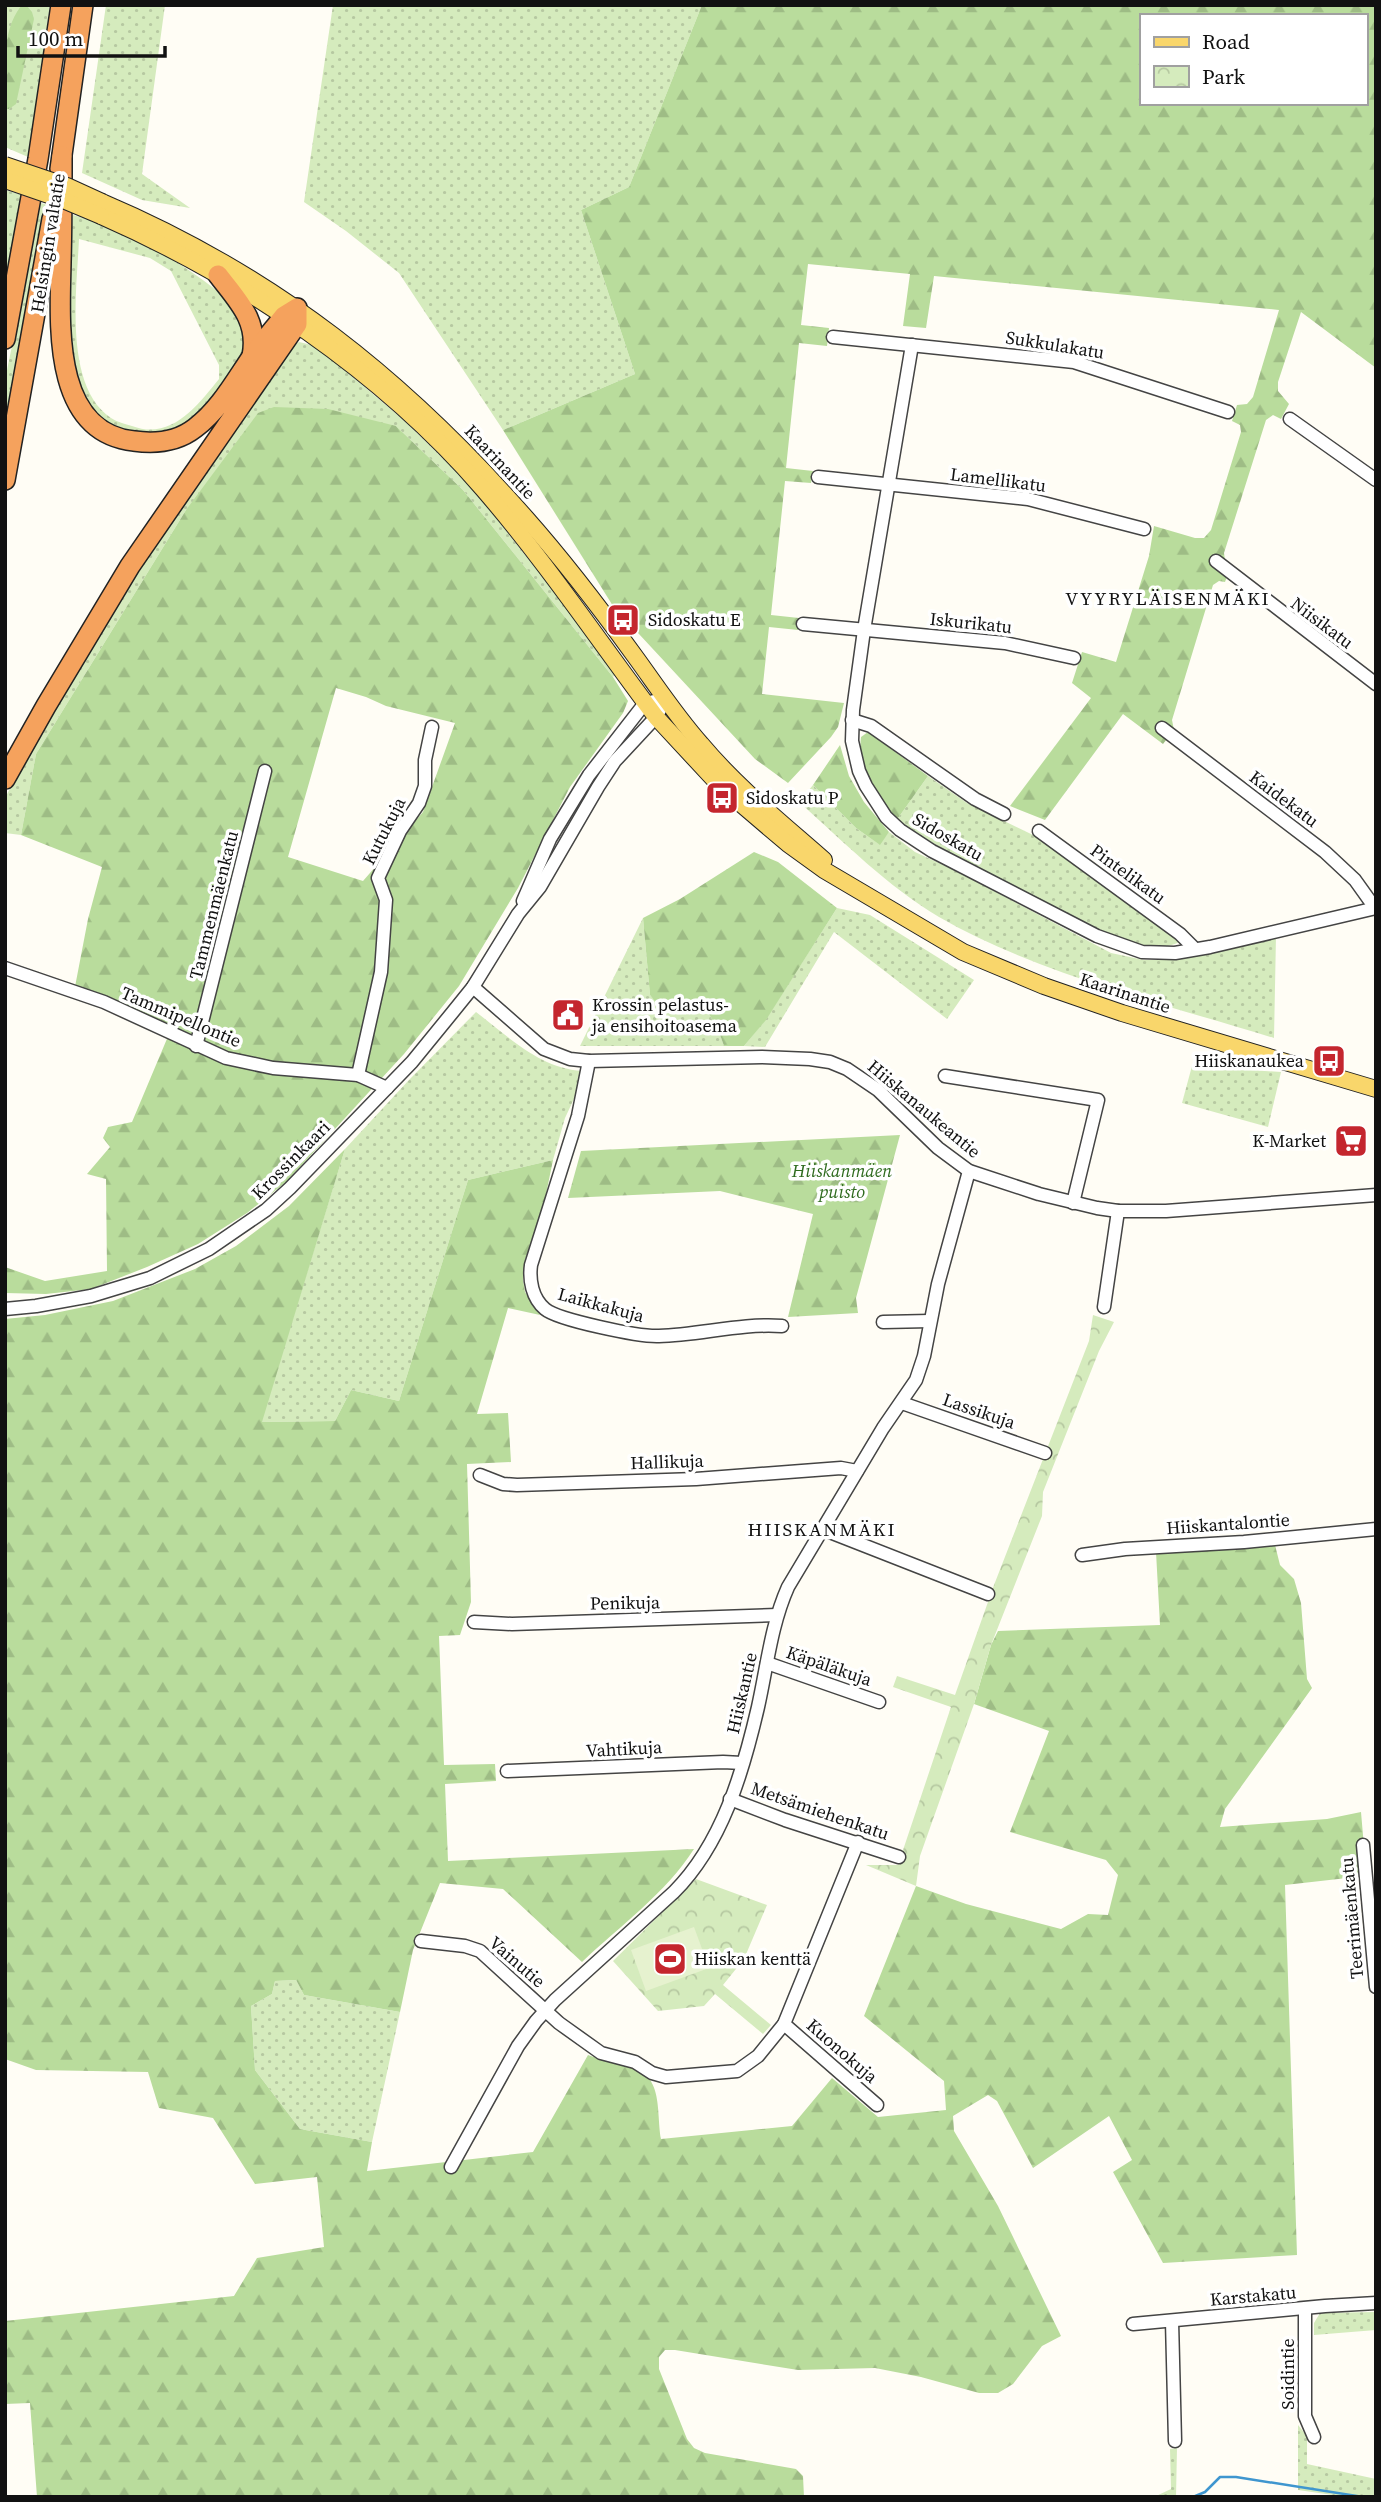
<svg xmlns="http://www.w3.org/2000/svg" width="1381" height="2502" font-family="'Source Serif 4',serif">
<defs>
<pattern id="grass-dots" width="8" height="8" patternUnits="userSpaceOnUse" patternTransform="scale(1.75)"><rect width="8" height="8" fill="#d5ebbd"/><path d="M2 2h.1M6 6h.1" fill="none" stroke="#b6c8a1" stroke-width="1.8" stroke-linecap="round"/></pattern>
<pattern id="forest-firs" width="22" height="20" patternUnits="userSpaceOnUse" patternTransform="scale(1.75)"><rect width="22" height="20" fill="#b9dc9c"/><path d="M5 1l3.5 6h-7zM16 11l3.5 6h-7z" fill="#9ebc85"/></pattern>
<pattern id="park-crowns" width="20" height="18" patternUnits="userSpaceOnUse" patternTransform="scale(1.75)"><rect width="20" height="18" fill="#d5ebbd"/><path d="M2 6a3 3 0 1 1 6 0M12 15a3 3 0 1 1 6 0" fill="none" stroke="#b6c8a1"/></pattern>
</defs>
<rect width="100%" height="100%" fill="#fffdf5"/>
<g fill="url(#grass-dots)" fill-rule="evenodd">
<path d="M5,5H50L28,157L5,147V109H10Z"/>
<path d="M106,5H165L142,174L190,208L142,200L82,173Z"/>
<path d="M333,5H702L629,187L581,210L635,374L503,430L399,273L346,231L304,202Z"/>
<path d="M5,190L22,195L5,286Z"/>
<path d="M41,203L48,205L5,436V380Z"/>
<path d="M73,215C85,218 97,222 109,226C140,238 229,289 242,319C248,334 248,350 240,365C235,376 189,426 179,430C172,433 138,438 132,436C111,429 88,413 81,393C59,336 67,274 73,215ZM79,239L150,258L171,271L219,365V379C197,406 171,441 132,426C125,424 117,422 111,418C63,386 77,288 79,239Z"/>
<path d="M299,342L312,345L323,352L406,422L471,486L617,672L613,677L463,490L396,426L186,510L36,754L21,835L5,833V798L30,751L117,600L291,347Z"/>
<path d="M928,776L967,803L1031,834L1059,853L1179,942C1165,950 1142,947 1127,942C1096,932 1067,913 1039,899C991,874 942,850 896,821Z"/>
<path d="M813,785L856,828L879,844L889,832L915,852L954,870L1111,953L1144,960H1171L1276,936L1274,1038C1164,1004 1038,974 939,917C887,886 844,842 799,802Z"/>
<path d="M837,908L870,915L974,980L947,1019L834,932L765,1047L744,1046L766,1019Z"/>
<path d="M643,918L650,995L658,1004C698,994 712,1009 724,1046H580Z"/>
<path d="M476,1012C509,1037 539,1068 582,1071L580,1086L565,1118L553,1160L468,1180L399,1401L351,1390L335,1421L261,1422L345,1149L408,1081Z"/>
<path d="M1192,1066L1281,1072L1268,1127L1182,1103Z"/>
<path d="M296,1980L304,1995L400,2012L372,2142L300,2129L255,2070L251,2006L272,1994L275,1981Z"/>
<path d="M1376,2312V2330L1314,2335V2323L1320,2313Z"/>
<path d="M1298,2425L1307,2436V2464L1376,2479V2497H1347L1298,2490Z"/>
<path d="M1177,2448L1176,2497H1154L1171,2489L1170,2449Z"/>
</g>
<g fill="url(#forest-firs)" fill-rule="evenodd">
<path d="M702,5H1376V368L1301,312L1278,382V391L1289,404L1281,419L1273,415L1266,420L1224,553L1225,560L1231,565L1225,582L1219,581L1213,585L1172,720L1174,730L1163,744L1123,714L1045,820L1010,806L1091,698L1072,683L1082,652L1116,662L1149,556L1154,526L1195,538H1204L1211,530L1241,432L1240,425L1232,421L1237,405L1247,404L1253,397L1279,310L934,276L926,328L903,326L910,274L808,264L801,325L829,328L827,346L799,343L786,468L813,471L811,483L785,481L771,615L799,618L798,630L769,627L762,694L844,703L838,727L831,737L788,783L755,759L613,606L503,430L635,374L581,210L629,187ZM1141,16H1365V103H1141Z"/>
<path d="M21,6H27L32,12L34,19L16,104L9,109H5C5,75 0,33 21,6Z"/>
<path d="M274,407L328,409L396,426L463,490L613,677L628,701L623,713L570,787L518,888L459,986L404,1054L286,1182L247,1213L198,1244L147,1267L91,1289L46,1294L5,1293V1267L45,1281L107,1271L106,1179L87,1174L110,1147L103,1138L108,1127L132,1122L169,1034L74,992L88,919L102,867L21,835L36,754L186,510L258,413ZM336,688L366,697L386,706L455,723L423,812L363,881L288,857Z"/>
<path d="M868,732L928,776L896,821C876,797 857,770 861,737Z"/>
<path d="M840,745L849,776L864,802L889,832L880,845L856,828L813,785Z"/>
<path d="M754,852L778,862L837,908L766,1020L744,1046H724C712,1009 698,994 657,1004L650,995L643,918L680,899Z"/>
<path d="M900,1135L856,1298L858,1313L788,1317L813,1214L720,1191L568,1198L581,1151Z"/>
<path d="M345,1149L262,1422L335,1421L351,1390L399,1401L468,1180L553,1160L544,1204L525,1260L523,1280L525,1292L540,1315L508,1308L477,1414L508,1413L511,1462L467,1464L471,1602L460,1635L439,1636L444,1765L495,1764L496,1781L445,1784L448,1861L694,1849C666,1893 620,1926 582,1962L503,1889L440,1883L413,1950L400,2012L304,1995L296,1980L275,1981L272,1994L251,2006L255,2070L300,2129L372,2142L367,2171L533,2152L588,2055C601,2060 614,2060 627,2064C664,2075 656,2108 661,2139L792,2126L832,2078L878,2117L946,2110L944,2081L864,2016L916,1886L966,1904L1061,1929L1088,1914L1108,1915L1118,1875L1106,1860L1010,1832L1049,1731L974,1704L991,1645L998,1631L1160,1625L1156,1552L1275,1545L1280,1565L1294,1579L1301,1603L1307,1679L1312,1688L1225,1809L1220,1827L1327,1819L1361,1812L1366,1870L1347,1878L1285,1885L1297,2255L1163,2263L1113,2172L1132,2160L1109,2116L1033,2168L997,2101L988,2095L953,2116L954,2131L998,2206L1061,2336L1042,2346L1013,2384L998,2393H979L921,2377L875,2368L798,2370L675,2350H665L659,2357V2369L687,2439L694,2448L705,2453L796,2469L803,2476L804,2497H37L30,2403L5,2404V2321L234,2296L257,2258L324,2247L317,2177L255,2184L213,2118L159,2108L148,2072L36,2070L5,2059V1319L45,1315L113,1301L195,1269L236,1246L289,1206Z"/>
</g>
<g fill="url(#park-crowns)">
<path d="M1093,1315L1114,1322L1099,1351L1043,1492L1042,1516L991,1645L974,1704L920,1856L916,1886L866,1865H898L951,1707L893,1687L897,1676L955,1695L994,1585L1089,1341Z"/>
<path d="M696,1879L767,1905L744,1959L723,1985L771,2025L763,2034L715,1994L704,2006L658,2011L613,1961Z"/>
</g>
<path fill="#e6f2cf" d="M694,1927L709,1968L646,1991L631,1950Z"/>
<g fill="none" stroke-linecap="round" stroke-linejoin="round">
<path stroke="#3f96cf" stroke-width="2.5" d="M1193,2497L1205,2492L1220,2477H1236L1363,2497"/>
<defs>
<g id="minor">
<path d="M833,337L1074,362L1228,412"/>
<path d="M912,345L864,630L853,710L852,741L859,771L866,786L886,817L900,830L932,851L1097,936L1142,952L1175,953L1210,947L1376,908"/>
<path d="M1290,419L1376,480"/>
<path d="M818,477L1028,499L1144,529"/>
<path d="M1216,561L1376,684"/>
<path d="M803,624L1005,643L1074,658"/>
<path d="M852,720L871,726L975,799L1004,814"/>
<path d="M1162,728L1325,852L1355,880L1375,908"/>
<path d="M1039,831L1180,934L1195,949"/>
<path d="M523,901L550,839L589,775L645,703L665,699"/>
<path d="M5,968L104,1002L226,1058L273,1068L358,1075L387,1088"/>
<path d="M473,987L544,1049L570,1059L589,1061L762,1057L810,1059L830,1062L847,1069L878,1090L938,1148L969,1171L1039,1194L1097,1208L1118,1211H1166L1376,1195"/>
<path d="M196,1046L265,771"/>
<path d="M589,1061L578,1116L531,1265C529,1280 532,1298 545,1309C558,1320 640,1337 659,1336C700,1335 741,1323 782,1326"/>
<path d="M358,1075L381,972L386,900L378,878L400,831L419,803L425,786V760L432,727"/>
<path d="M945,1076L1098,1100L1073,1203"/>
<path d="M1104,1307L1118,1211"/>
<path d="M5,1309L36,1306L91,1296L150,1278L209,1249L266,1210L290,1188L412,1062L452,1013L473,987L518,914L540,887L598,787L615,761L656,717L660,710"/>
<path d="M883,1322L930,1321"/>
<path d="M902,1403L1045,1453"/>
<path d="M480,1475L503,1484L517,1485L696,1479L841,1468L857,1471"/>
<path d="M822,1529L988,1594"/>
<path d="M1082,1555L1125,1549L1244,1542L1376,1529"/>
<path d="M474,1622L512,1624L777,1615"/>
<path d="M767,1663L879,1702"/>
<path d="M507,1771L723,1762L742,1763"/>
<path d="M730,1799L785,1820L899,1857"/>
<path d="M1363,1845L1376,1987"/>
<path d="M421,1941L465,1946L480,1951L559,2023L601,2053L635,2062L652,2073L666,2077L737,2071L758,2056L784,2024L858,1842"/>
<path d="M784,2024L877,2105"/>
<path d="M451,2167L518,2046L536,2021L555,2000L674,1892C722,1844 743,1772 758,1707C767,1667 771,1625 788,1587L883,1428L916,1380L924,1356L938,1284L969,1171"/>
<path d="M1305,2309V2416L1314,2437"/>
<path d="M1172,2321L1175,2441"/>
<path d="M1133,2324L1325,2306L1376,2303"/>
</g>
<g id="major">
<path d="M102,202C274,275 404,379 526,518C565,562 600,608 634,655C656,685 676,716 701,744C737,787 782,823 824,860"/>
<path d="M101,216C242,278 381,371 483,489C545,561 599,641 656,717L721,787L788,844L824,870L963,952L1044,986L1122,1013L1376,1089"/>
</g>
<g id="highway">
<path d="M60,169L83,5"/>
<path d="M218,275C238,301 259,321 252,356"/>
<path d="M5,339L38,159L61,5"/>
<path d="M5,480L52,219"/>
<path d="M5,779L46,706L130,566L297,324V308L284,316C273,330 261,344 251,358C234,383 219,410 195,428C177,442 155,444 134,441C51,432 60,322 61,262C62,227 62,191 62,156"/>
</g>
</defs>
<use href="#minor" stroke="#444" stroke-width="15"/>
<use href="#major" stroke="#222" stroke-width="18"/>
<use href="#highway" stroke="#222" stroke-width="22"/>
<use href="#minor" stroke="#fff" stroke-width="12"/>
<use href="#major" stroke="#f9d66b" stroke-width="16"/>
<use href="#highway" stroke="#f5a25d" stroke-width="19"/>
<defs>
<g id="major-bridge">
<path d="M5,165L67,186L102,202"/>
<path d="M5,180L63,200L101,216"/>
</g>
</defs>
<use href="#major-bridge" stroke="#222" stroke-width="18" stroke-linecap="butt"/>
<use href="#major-bridge" stroke="#f9d66b" stroke-width="16"/>
</g>
<defs>
<symbol id="bus-square" viewBox="-11 -11 22 22"><rect x="-9" y="-9" width="18" height="18" rx="4" fill="#c4262e" stroke="#fff"/><path d="M-5-6H5V4H4V6H2V4H-2V6H-4V4H-5ZM-3.5-4V0h7V-4ZM-3.5 1.2v1.5H-2V1.2ZM2 1.2v1.5H3.5V1.2Z" fill="#fff"/></symbol>
<symbol id="civic-square" viewBox="-11 -11 22 22"><rect x="-9" y="-9" width="18" height="18" rx="4" fill="#c4262e" stroke="#fff"/><path d="M-.6-6.5H3V-4.5H.6V-3L4-1V1h2V6H-6V1h2V-1L-.6-3ZM-1.2 2.5V6h2.4V2.5Z" fill="#fff"/></symbol>
<symbol id="supermarket-square" viewBox="-11 -11 22 22"><rect x="-9" y="-9" width="18" height="18" rx="4" fill="#c4262e" stroke="#fff"/><path d="M-6-5.5h2.5l.6 2H6L4.5 2H-2.5L-4.4-4H-6ZM-1.5 3.2a1.3 1.3 0 1 0 .1 0ZM3 3.2a1.3 1.3 0 1 0 .1 0Z" fill="#fff"/></symbol>
<symbol id="stadium-square" viewBox="-11 -11 22 22"><rect x="-9" y="-9" width="18" height="18" rx="4" fill="#c4262e" stroke="#fff"/><path d="M0-5a6.5 5 0 1 0 0 10a6.5 5 0 1 0 0-10ZM-3.5-1.8h7v3.6h-7Z" fill="#fff"/></symbol>
</defs>
<g fill-rule="evenodd">
<use href="#bus-square" x="604" y="601" width="38" height="38"/>
<use href="#bus-square" x="703" y="779" width="38" height="38"/>
<use href="#civic-square" x="549" y="996" width="38" height="38"/>
<use href="#bus-square" x="1310" y="1042" width="38" height="38"/>
<use href="#supermarket-square" x="1332" y="1122" width="38" height="38"/>
<use href="#stadium-square" x="651" y="1940" width="38" height="38"/>
</g>
<g text-anchor="middle" stroke-width="7" stroke-linejoin="round" paint-order="stroke">
<g font-size="18" fill="#111" stroke="#fff">
<text transform="translate(48 243) rotate(-81)" y="6">Helsingin valtatie</text>
<text transform="translate(1055 345) rotate(9)" y="6">Sukkulakatu</text>
<text transform="translate(500 462) rotate(47)" y="6">Kaarinantie</text>
<text transform="translate(998 480) rotate(7)" y="6">Lamellikatu</text>
<text transform="translate(971 623) rotate(6)" y="6">Iskurikatu</text>
<text transform="translate(1322 623) rotate(37)" y="6">Niisikatu</text>
<text transform="translate(1284 799) rotate(37)" y="6">Kaidekatu</text>
<text transform="translate(384 831) rotate(-63)" y="6">Kutukuja</text>
<text transform="translate(948 837) rotate(30)" y="6">Sidoskatu</text>
<text transform="translate(1128 874) rotate(36)" y="6">Pintelikatu</text>
<text transform="translate(214 905) rotate(-76)" y="6">Tammenmäenkatu</text>
<text transform="translate(1125 993) rotate(18)" y="6">Kaarinantie</text>
<text transform="translate(181 1017) rotate(23)" y="6">Tammipellontie</text>
<text transform="translate(924 1109) rotate(40)" y="6">Hiiskanaukeantie</text>
<text transform="translate(291 1160) rotate(-45)" y="6">Krossinkaari</text>
<text transform="translate(601 1305) rotate(15)" y="6">Laikkakuja</text>
<text transform="translate(979 1411) rotate(19)" y="6">Lassikuja</text>
<text transform="translate(667 1462) rotate(-2)" y="6">Hallikuja</text>
<text transform="translate(1228 1524) rotate(-4)" y="6">Hiiskantalontie</text>
<text transform="translate(625 1603) rotate(-1)" y="6">Penikuja</text>
<text transform="translate(829 1666) rotate(19)" y="6">Käpäläkuja</text>
<text transform="translate(742 1693) rotate(-77)" y="6">Hiiskantie</text>
<text transform="translate(624 1749) rotate(-3)" y="6">Vahtikuja</text>
<text transform="translate(820 1811) rotate(19)" y="6">Metsämiehenkatu</text>
<text transform="translate(1352 1918) rotate(-95)" y="6">Teerimäenkatu</text>
<text transform="translate(517 1962) rotate(41)" y="6">Vainutie</text>
<text transform="translate(842 2051) rotate(41)" y="6">Kuonokuja</text>
<text transform="translate(1253 2296) rotate(-5)" y="6">Karstakatu</text>
<text transform="translate(1288 2374) rotate(-90)" y="6">Soidintie</text>
</g>
<g font-size="18" fill="#111" stroke="#fff" text-anchor="start">
<text x="648" y="626">Sidoskatu E</text>
<text x="746" y="804">Sidoskatu P</text>
<text x="592" y="1011">Krossin pelastus-<tspan x="592" dy="21">ja ensihoitoasema</tspan></text>
<text x="1304" y="1067" text-anchor="end">Hiiskanaukea</text>
<text x="1326" y="1147" text-anchor="end">K-Market</text>
<text x="694" y="1965">Hiiskan kenttä</text>
</g>
<g font-size="18" font-style="italic" fill="#2f6b1f" stroke="#fff">
<text x="842" y="1177">Hiiskanmäen<tspan x="842" dy="21">puisto</tspan></text>
</g>
<g font-size="19" letter-spacing="2" fill="#111" stroke="#fff">
<text x="1168" y="605">VYYRYLÄISENMÄKI</text>
<text x="822" y="1536">HIISKANMÄKI</text>
</g>
</g>
<rect width="1381" height="2502" fill="none" stroke="#111111" stroke-width="14"/>
<rect x="1140" y="14" width="228" height="91" fill="#ffffff" stroke="#a0a0a0" stroke-width="2"/>
<rect x="1154" y="37" width="35" height="10" fill="#f9d66b" stroke="#a0a0a0" stroke-width="2"/>
<text x="1202" y="49" font-size="21" fill="#111111">Road</text>
<rect x="1154" y="66" width="35" height="21" fill="url(#park-crowns)" stroke="#a0a0a0" stroke-width="2"/>
<text x="1202" y="84" font-size="21" fill="#111111">Park</text>
<path d="M18 46v10h147v-10" fill="none" stroke="#111111" stroke-width="3.5"/>
<text x="28" y="46" font-size="21" fill="#111111" stroke="#ffffff" stroke-width="5" paint-order="stroke">100 m</text>
</svg>
